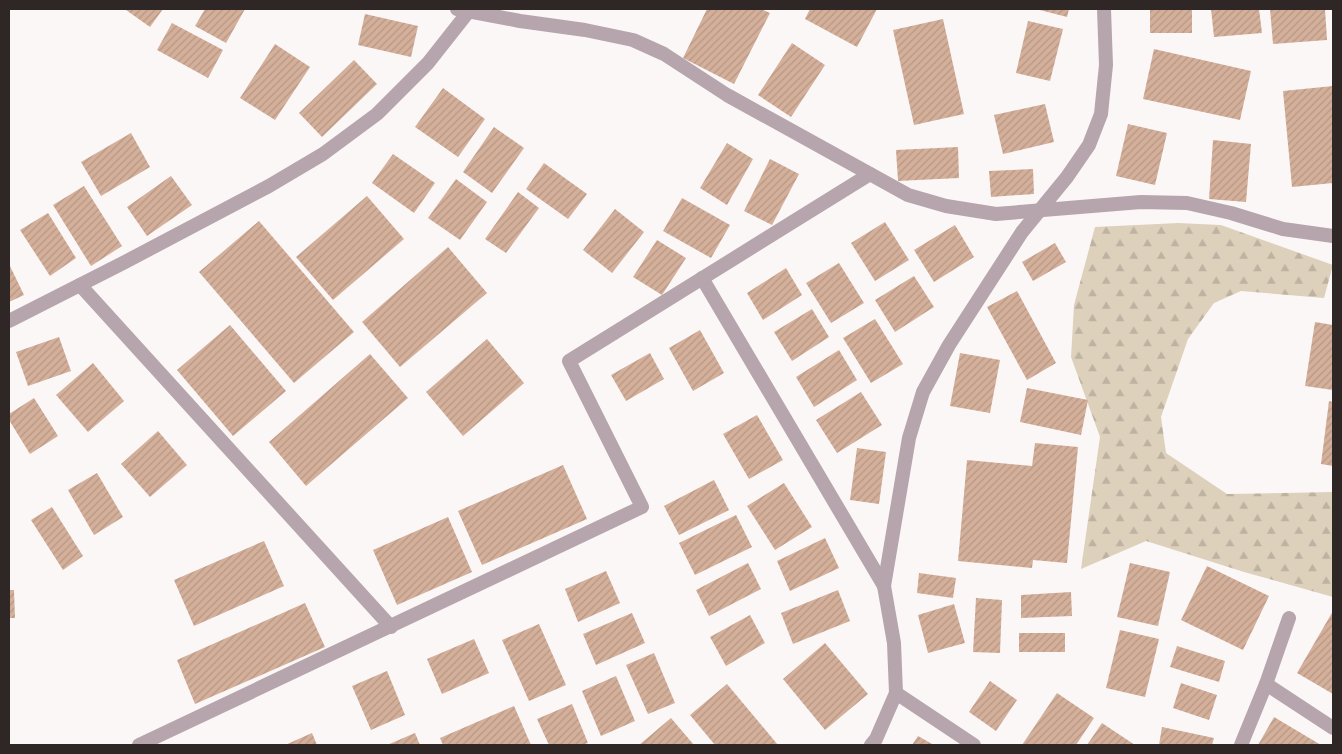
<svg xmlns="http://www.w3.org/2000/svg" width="1342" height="754" font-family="'Exo 2',sans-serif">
<defs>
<pattern id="forest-firs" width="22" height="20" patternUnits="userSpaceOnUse" patternTransform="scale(1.25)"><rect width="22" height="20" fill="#ddd1bc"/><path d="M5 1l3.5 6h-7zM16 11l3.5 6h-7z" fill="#beb3a1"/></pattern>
<pattern id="building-hatch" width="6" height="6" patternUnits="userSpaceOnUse" patternTransform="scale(1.25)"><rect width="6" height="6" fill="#d4b09b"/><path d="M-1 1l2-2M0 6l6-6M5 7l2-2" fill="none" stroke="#b69785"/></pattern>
</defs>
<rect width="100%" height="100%" fill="#fcf7f7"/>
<path fill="url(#forest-firs)" d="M1178,223L1221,225L1333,265L1324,298L1241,291L1214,303L1188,339L1161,417L1166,453L1227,494L1333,492V597L1244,572L1146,541L1081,569L1100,437L1071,357L1074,305L1095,227Z"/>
<g fill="url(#building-hatch)">
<path d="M127,9H163L150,27L126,10Z"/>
<path d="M205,9H245L226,43L195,26Z"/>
<path d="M707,9H761L770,13L734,84L683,58Z"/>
<path d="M810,9H877L857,47L805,19Z"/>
<path d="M1036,9H1069L1067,17Z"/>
<rect x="1150" y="9" width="42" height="24"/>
<path d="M1211,9H1259L1262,33L1214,37Z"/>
<path d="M1270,9H1325L1327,40L1273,44Z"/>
<path d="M365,14L418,26L411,57L358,45Z"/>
<path d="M943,19L964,114L914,125L893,30Z"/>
<path d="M1028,21L1063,29L1050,81L1016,73Z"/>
<path d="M172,23L223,50L208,78L157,50Z"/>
<path d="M792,43L825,65L791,117L758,95Z"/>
<path d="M275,44L310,67L275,120L240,98Z"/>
<path d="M1154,49L1251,71L1240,120L1143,99Z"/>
<path d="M354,60L377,84L322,137L299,113Z"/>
<path d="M1333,86V183L1292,187L1283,91Z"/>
<path d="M443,88L485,119L458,157L415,127Z"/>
<path d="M1045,104L1054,142L1003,154L994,115Z"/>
<path d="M1128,124L1167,133L1155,185L1116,176Z"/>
<path d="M494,127L524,148L492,193L463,172Z"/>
<path d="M131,133L150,167L101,196L81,162Z"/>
<path d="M1213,140L1251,144L1246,202L1209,199Z"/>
<path d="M727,143L753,159L727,205L700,188Z"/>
<path d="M958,147L959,178L898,181L896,150Z"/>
<path d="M393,154L435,183L414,213L372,183Z"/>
<path d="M770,159L799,174L772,225L744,211Z"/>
<path d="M544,163L587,194L568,219L526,189Z"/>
<path d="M1033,169L1034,194L991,197L989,171Z"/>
<path d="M171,176L192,205L147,236L127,207Z"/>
<path d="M456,179L487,202L460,240L428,218Z"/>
<path d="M84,186L122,246L91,266L53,205Z"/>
<path d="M518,192L539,208L506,253L485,239Z"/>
<path d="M367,196L404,239L333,300L296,257Z"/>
<path d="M682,198L730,225L711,258L663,231Z"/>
<path d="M615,209L644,232L612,273L583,250Z"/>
<path d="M48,213L76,258L50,276L20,230Z"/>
<path d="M259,221L354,332L294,383L199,272Z"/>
<path d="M885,222L909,260L875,281L851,243Z"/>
<path d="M955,225L974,257L934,282L914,250Z"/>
<path d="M657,240L686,258L662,295L633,277Z"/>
<path d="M1055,243L1066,262L1033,281L1022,262Z"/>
<path d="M448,247L487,293L400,367L362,322Z"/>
<path d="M839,263L864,303L831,323L806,283Z"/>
<path d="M9,264L24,295L9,302Z"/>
<path d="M786,268L802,295L763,320L747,293Z"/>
<path d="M914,276L934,307L895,332L875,300Z"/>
<path d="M1017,291L1056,363L1027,380L987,307Z"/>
<path d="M812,309L829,337L792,361L774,332Z"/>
<path d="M875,319L903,364L871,383L843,338Z"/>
<path d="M1315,322L1333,325V390L1305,386Z"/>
<path d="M230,325L286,391L233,436L177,370Z"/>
<path d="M700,330L724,373L693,391L669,348Z"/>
<path d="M59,337L71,371L28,386L16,352Z"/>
<path d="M487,339L524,383L463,436L426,392Z"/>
<path d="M839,350L857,380L814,407L796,377Z"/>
<path d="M650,353L664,379L626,401L611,375Z"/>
<path d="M960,353L1000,360L990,413L950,406Z"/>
<path d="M370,354L408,398L306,486L269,442Z"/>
<path d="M93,363L124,401L88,432L56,395Z"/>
<path d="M1027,388L1088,400L1081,435L1020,422Z"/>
<path d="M861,392L882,425L837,453L816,420Z"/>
<path d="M34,398L58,436L30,454L9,420V414Z"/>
<path d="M1329,401L1333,402V466L1321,464Z"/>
<path d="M757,415L783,460L749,479L723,434Z"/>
<path d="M158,431L187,465L150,497L121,464Z"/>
<path d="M1035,443L1078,447L1067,563L1033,560L1032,568L958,561L967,460L1032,466Z"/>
<path d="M857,448L886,452L879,504L850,500Z"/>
<path d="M563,465L587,519L482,565L458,511Z"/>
<path d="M97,473L123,517L94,535L68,490Z"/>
<path d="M714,480L729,510L679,535L664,506Z"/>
<path d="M784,483L812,527L775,550L747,506Z"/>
<path d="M52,507L83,556L63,570L31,520Z"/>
<path d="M736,515L752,547L695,575L679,543Z"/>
<path d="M448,517L472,572L397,605L373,550Z"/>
<path d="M825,538L839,568L790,591L777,561Z"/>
<path d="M264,541L284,586L194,626L174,580Z"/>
<path d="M748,563L761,589L709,616L696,590Z"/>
<path d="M1130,563L1170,572L1158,626L1117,617Z"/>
<path d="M1207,566L1269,596L1243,650L1181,620Z"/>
<path d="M606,571L620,603L578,622L565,589Z"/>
<path d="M919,573L956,578L953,598L917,593Z"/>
<path d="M9,590H14L15,618H9Z"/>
<path d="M838,590L850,621L793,644L781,613Z"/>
<path d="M1071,592L1072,616L1021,618V595Z"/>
<path d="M976,598L1002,600L1000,653L973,652Z"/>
<path d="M305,603L325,647L195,704L177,660Z"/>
<path d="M954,604L965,643L928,653L918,615Z"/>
<path d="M1333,611V694L1297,673Z"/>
<path d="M632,613L645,643L596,665L583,634Z"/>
<path d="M750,615L765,643L726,666L710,637Z"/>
<path d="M539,624L566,685L529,701L502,640Z"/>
<path d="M1120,630L1159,639L1145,697L1106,688Z"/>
<rect x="1019" y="633" width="46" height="19"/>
<path d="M474,639L489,673L442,694L427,659Z"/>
<path d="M825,643L868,694L825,730L783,679Z"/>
<path d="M1177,646L1225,661L1219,682L1170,667Z"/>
<path d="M654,653L675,703L648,714L626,665Z"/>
<path d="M387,671L405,715L371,730L352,686Z"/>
<path d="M616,676L635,721L601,736L582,691Z"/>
<path d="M990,681L1017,700L996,731L969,712Z"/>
<path d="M1181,683L1217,695L1209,720L1173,708Z"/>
<path d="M727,684L778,745H715L690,715Z"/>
<path d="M1057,693L1094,718L1076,745H1022Z"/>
<path d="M572,704L588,743L582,745H549L537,719Z"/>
<path d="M514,706L531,745H443L440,738Z"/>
<path d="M1274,717L1321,745H1258Z"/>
<path d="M671,718L694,745H639Z"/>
<path d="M1102,723L1135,745H1087Z"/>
<path d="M1162,727L1214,738L1212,745H1159Z"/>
<path d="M312,733L317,745H285Z"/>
<path d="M415,733L420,745H387Z"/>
<path d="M918,736L934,745H912Z"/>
</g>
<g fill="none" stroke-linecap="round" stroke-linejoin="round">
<g stroke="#b6a5ad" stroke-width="14">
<path d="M457,9L520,21L585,30L633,40L664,54L727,95L908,195L946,206L996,214L1141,202L1187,203L1231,213L1283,229L1333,236"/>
<path d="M702,278L884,586"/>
<path d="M80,285L391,627"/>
<path d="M9,321L125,262L269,186L323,154L377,114L428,63L469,11"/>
<path d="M1266,684L1333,728"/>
<path d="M896,693L974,745"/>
<path d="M139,745L642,507L569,361L870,174"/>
<path d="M871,745L876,739L896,693L894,643L884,586L909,438L923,392L949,345L1022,232L1067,177L1089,145L1101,114L1106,65L1104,9"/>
<path d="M1241,745L1266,684L1289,618"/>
</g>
</g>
<rect width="1342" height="754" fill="none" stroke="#2f2626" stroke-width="20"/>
</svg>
